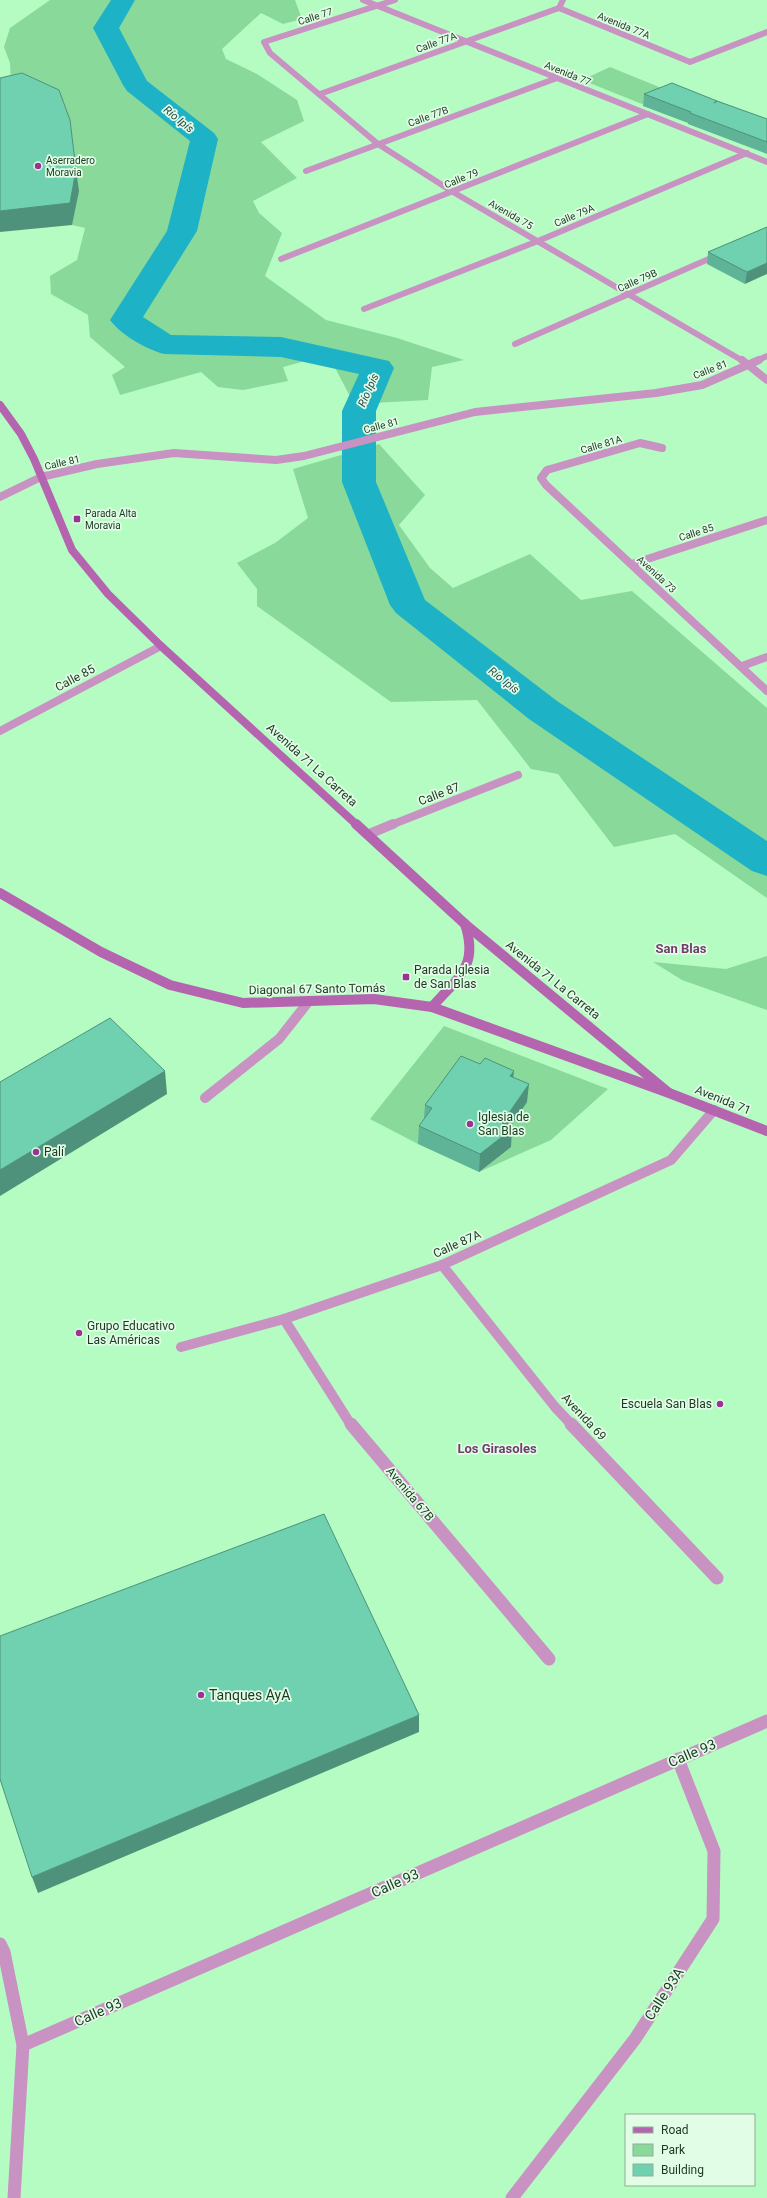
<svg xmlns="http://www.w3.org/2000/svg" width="767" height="2198" font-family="Roboto,sans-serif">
<rect width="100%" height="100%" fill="#b5fcc2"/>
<g fill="#89d99a">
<path d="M50,0H295L302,19L283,24L261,13L222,49L226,59L257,74L297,100L304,121L261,142L297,178L253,201L259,213L282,233L265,276L326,320L397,338L464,360L432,367L428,400L354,404L332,362L313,359L283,367L288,381L243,390L218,387L201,372L120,395L112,375L125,367L90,337L88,315L51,294L50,276L77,260L85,228L72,225L11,88L10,63L4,47L10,28Z"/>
<path d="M610,67L669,91L642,104L582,80Z"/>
<path d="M379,444L425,495L399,525L430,568L453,588L530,554L581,600L632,591L767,708V898L675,834L614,847L558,774L531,769L477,700L391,702L257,606V589L237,563L275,543L308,518L293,469Z"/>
<path d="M767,956V1010L682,980L653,962L726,969Z"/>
<path d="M444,1026L608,1089L551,1140L479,1172L511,1147L432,1126L418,1144L370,1119Z"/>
</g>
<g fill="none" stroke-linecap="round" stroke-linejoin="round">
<path fill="#1eb2c6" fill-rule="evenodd" d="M111,0H135L119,28L147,81L214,133L218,139L197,231L143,317L171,335L281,337L389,361L394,368L376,411V482L425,600L557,701L767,841V876L752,871L529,719L396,613L390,605L342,482V411L359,374L281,357L164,354C146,349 121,335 110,320L167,231L190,141L127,91L123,85L93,28Z"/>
<path stroke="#c892c3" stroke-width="10" d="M205,1098L279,1039L309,1001"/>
<g stroke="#c892c3" stroke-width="6">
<path d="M363,0L767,162"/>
<path d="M395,0L264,42L270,53L378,144L453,192L743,361"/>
<path d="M563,0L559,8L690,62L767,32"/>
<path d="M320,94L559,8"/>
<path d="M306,171L557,78"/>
<path d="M281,259L648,114"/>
<path d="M364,309L538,241L747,153"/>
<path d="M515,344L720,254"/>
<path d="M756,361L767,356"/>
</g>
<g stroke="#c892c3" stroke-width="8">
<path d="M742,360L767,380"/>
<path d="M662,448L640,443L547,470L541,478L546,485L767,691"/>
<path d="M0,497L41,477L97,464L174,453L276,460L304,456L475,412L656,393L702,385L759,360"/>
<path d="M632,564L767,520"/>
<path d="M742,666L767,657"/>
<path d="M0,731L161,646"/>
<path d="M391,825L518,775"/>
</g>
<g stroke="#c892c3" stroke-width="10">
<path d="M369,834L393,824"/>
<path d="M442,1265L555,1407L572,1425"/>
<path d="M284,1319L351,1425"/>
<path d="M181,1347L284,1319L442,1265L671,1160L714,1110"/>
</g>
<g stroke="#c892c3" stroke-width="13">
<path d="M351,1424L549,1659"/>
<path d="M571,1424L717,1578"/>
<path d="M0,1944L4,1952L23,2045L14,2198"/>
<path d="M23,2045L767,1721"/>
<path d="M512,2198L635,2039L713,1919L714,1851L678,1759"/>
</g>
<path stroke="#b565af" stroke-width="8" d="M0,405L21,434L34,459L72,550L108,594L161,646L357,825"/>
<g stroke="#b565af" stroke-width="10">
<path d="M356,824L465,924L669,1093"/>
<path d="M0,893L101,952L170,985L243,1003L374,999L432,1007L669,1093L767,1131"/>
<path d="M432,1007C458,977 479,967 465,924"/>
</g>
</g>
<g fill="#5fb497">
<path d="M644,94L717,101L767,119V154L688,124V123L643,106Z"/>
<path d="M767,227L745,284L707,264L708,252Z"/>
<path d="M513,1077L527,1102L510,1128L511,1147L479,1172L418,1144L419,1126L424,1119L425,1105Z"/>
</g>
<g fill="#4e927b">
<path d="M76,170L79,191L72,225L0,232V211Z"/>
<path d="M767,263V274L745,284L747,272Z"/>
<path d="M165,1071L167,1094L0,1196V1170Z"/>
<path d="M514,1071L512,1089L510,1076Z"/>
<path d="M529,1084L527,1102L504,1135L512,1129L511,1147L479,1172L480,1154Z"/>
<path d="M419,1715V1732L38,1893L32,1877Z"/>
</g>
<g fill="#6fd1b0" stroke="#4e927b">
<path d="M22,73L59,90L70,120L76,170L70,203L0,211V78Z"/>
<path d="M672,83L717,101L714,103L717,101L767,119V142L690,113L691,112L644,94Z"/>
<path d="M767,227V263L747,272L708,252Z"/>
<path d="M110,1018L165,1071L0,1170V1082Z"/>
<path d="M461,1056L480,1064L485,1058L514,1071L510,1076L529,1084L502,1123L512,1129L480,1154L419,1126L432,1108L425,1105Z"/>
<path d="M324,1514L419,1715L32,1877L0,1779V1636Z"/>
</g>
<g fill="#9b3396" stroke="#e2fde6" stroke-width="1.5">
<circle cx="38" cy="166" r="4"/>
<rect x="73" y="515" width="8" height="8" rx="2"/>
<rect x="402" y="973" width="8" height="8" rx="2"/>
<circle cx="470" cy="1124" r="4"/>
<circle cx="36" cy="1152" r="4"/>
<circle cx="79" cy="1333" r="4"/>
<circle cx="720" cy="1404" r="4"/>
<circle cx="201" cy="1695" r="4"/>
</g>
<g text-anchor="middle" stroke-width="3.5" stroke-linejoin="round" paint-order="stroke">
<g font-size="10" fill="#1b3822" stroke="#e2fde6">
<text transform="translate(315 16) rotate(-18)" y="4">Calle 77</text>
<text transform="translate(624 25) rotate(22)" y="4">Avenida 77A</text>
<text transform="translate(436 42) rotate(-20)" y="4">Calle 77A</text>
<text transform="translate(568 73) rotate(22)" y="4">Avenida 77</text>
<text transform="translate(428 116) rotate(-20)" y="4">Calle 77B</text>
<text transform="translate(461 178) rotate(-22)" y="4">Calle 79</text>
<text transform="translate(511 214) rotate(30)" y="4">Avenida 75</text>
<text transform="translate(574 215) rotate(-23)" y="4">Calle 79A</text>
<text transform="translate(637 280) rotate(-24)" y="4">Calle 79B</text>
<text transform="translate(710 369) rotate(-21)" y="4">Calle 81</text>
<text transform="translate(381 425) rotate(-15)" y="4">Calle 81</text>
<text transform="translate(601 444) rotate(-16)" y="4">Calle 81A</text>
<text transform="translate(62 462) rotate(-13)" y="4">Calle 81</text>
<text transform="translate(696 532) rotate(-18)" y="4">Calle 85</text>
<text transform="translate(657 574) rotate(43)" y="4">Avenida 73</text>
</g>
<g font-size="10" fill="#1b3822" stroke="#e2fde6" text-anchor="start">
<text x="46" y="164">Aserradero<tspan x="46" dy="12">Moravia</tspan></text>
<text x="85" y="517">Parada Alta<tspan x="85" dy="12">Moravia</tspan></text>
</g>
<g font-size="11" font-style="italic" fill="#274449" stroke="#e2fde6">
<text transform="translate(179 119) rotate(39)" y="4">Río Ipís</text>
<text transform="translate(368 390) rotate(-66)" y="4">Río Ipís</text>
<text transform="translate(504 680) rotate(38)" y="4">Río Ipís</text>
</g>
<g font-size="12" fill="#1b3822" stroke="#e2fde6">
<text transform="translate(75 678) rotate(-28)" y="4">Calle 85</text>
<text transform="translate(312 765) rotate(42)" y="4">Avenida 71 La Carreta</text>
<text transform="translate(439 794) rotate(-21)" y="4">Calle 87</text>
<text transform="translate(553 980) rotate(39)" y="4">Avenida 71 La Carreta</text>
<text transform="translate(317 989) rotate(-1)" y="4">Diagonal 67 Santo Tomás</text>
<text transform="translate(723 1100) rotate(22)" y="4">Avenida 71</text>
<text transform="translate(457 1244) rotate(-24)" y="4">Calle 87A</text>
<text transform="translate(584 1417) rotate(47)" y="4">Avenida 69</text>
<text transform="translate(410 1494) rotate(50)" y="4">Avenida 67B</text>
</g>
<g font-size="12" fill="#1b3822" stroke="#e2fde6" text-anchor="start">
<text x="414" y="974">Parada Iglesia<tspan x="414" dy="14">de San Blas</tspan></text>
<text x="478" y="1121">Iglesia de<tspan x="478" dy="14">San Blas</tspan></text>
<text x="44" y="1156">Palí</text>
<text x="87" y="1330">Grupo Educativo<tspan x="87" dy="14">Las Américas</tspan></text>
<text x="712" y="1408" text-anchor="end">Escuela San Blas</text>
</g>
<g font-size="13" font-weight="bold" fill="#723d6e" stroke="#e2fde6">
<text x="681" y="953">San Blas</text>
<text x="497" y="1453">Los Girasoles</text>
</g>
<g font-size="14" fill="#1b3822" stroke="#e2fde6" text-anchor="start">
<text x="209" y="1700">Tanques AyA</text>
</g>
<g font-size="14" fill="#1b3822" stroke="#e2fde6">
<text transform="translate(692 1753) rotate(-23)" y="5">Calle 93</text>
<text transform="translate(395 1883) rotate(-24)" y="5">Calle 93</text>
<text transform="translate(664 1994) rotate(-57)" y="5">Calle 93A</text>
<text transform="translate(98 2012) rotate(-24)" y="5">Calle 93</text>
</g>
</g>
<rect x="625" y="2114" width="130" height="72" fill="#e2fde6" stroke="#92ae98"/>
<rect x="633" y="2127" width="20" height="6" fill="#b565af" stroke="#92ae98"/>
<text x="661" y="2134" font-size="12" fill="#1b3822">Road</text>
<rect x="633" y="2144" width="20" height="12" fill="#89d99a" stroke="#92ae98"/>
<text x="661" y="2154" font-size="12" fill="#1b3822">Park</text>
<rect x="633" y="2164" width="20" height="12" fill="#6fd1b0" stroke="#92ae98"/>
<text x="661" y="2174" font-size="12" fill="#1b3822">Building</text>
</svg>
